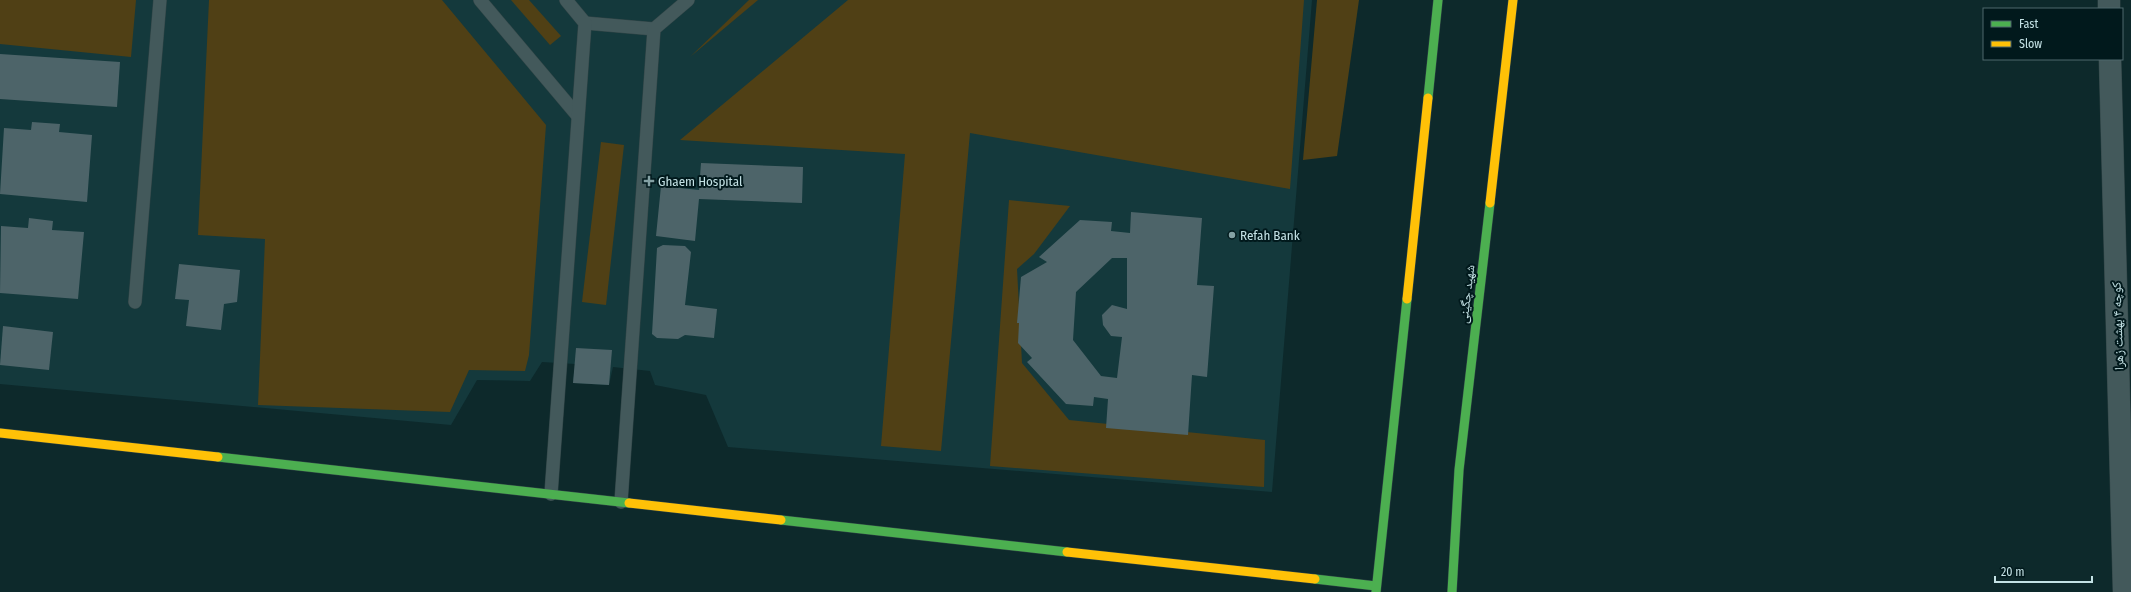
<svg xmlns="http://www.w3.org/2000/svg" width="2131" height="592" font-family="'Fira Sans Condensed','Noto Naskh Arabic',sans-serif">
<rect width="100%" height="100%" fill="#0d292b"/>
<path fill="#14393c" d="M0,0H1312L1272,492L728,447L706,395L655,385L650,371L613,367L609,385L573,383L575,364L542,362L530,381L477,380L451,425L0,384Z"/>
<g fill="#504015">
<path d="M0,0H136L131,57L0,44Z"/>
<path d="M209,0H442L546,125L529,355L525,371L469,370L450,412L258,405L265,239L198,235Z"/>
<path d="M511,0H529L561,36L550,45Z"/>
<path d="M749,0H758L690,57Z"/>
<path d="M848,0H1304L1290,189L970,133L941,451L881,446L905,154L680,140Z"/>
<path d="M1317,0H1359L1337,156L1303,160Z"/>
<path d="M601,142L624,145L606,305L582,302Z"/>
<path d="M1009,200L1070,206L1034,254L1017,269L1022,363L1069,420L1265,440L1264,487L990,466Z"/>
</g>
<g fill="#4d6469" fill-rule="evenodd">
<path d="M0,54L120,62L117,107L0,99Z"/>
<path d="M32,122L60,124L59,132L92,135L87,202L0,194L4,128L31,130Z"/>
<path d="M701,163L803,167L802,203L699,199L695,241L656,236L661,186L699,190Z"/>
<path d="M1131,212L1202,218L1197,285L1214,286L1207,377L1192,375L1188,435L1106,428L1108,399L1094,397L1093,406L1066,404L1027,362L1032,358L1018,343L1019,323H1017L1021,277L1047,262L1039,257L1080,220L1112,222L1111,231L1130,233ZM1112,258H1127V309L1112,305L1102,315L1103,325L1111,336L1122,337L1117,378L1101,376L1073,340L1076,292Z"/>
<path d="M29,218L53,221L52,230L84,232L78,299L0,293L1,226L28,228Z"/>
<path d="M663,245L685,246L691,252L685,305L717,309L714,338L685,335L678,339L657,338L652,334L657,248Z"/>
<path d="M179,264L240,270L237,302L224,304L221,330L186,326L189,300L175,299Z"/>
<path d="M3,326L53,332L49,370L0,365Z"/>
<path d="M576,348L612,350L609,385L573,383Z"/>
</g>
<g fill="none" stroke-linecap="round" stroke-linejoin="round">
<defs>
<g id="lane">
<path d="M480,0L577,115"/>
<path d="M585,23L654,29"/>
<path d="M135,302L160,0"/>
<path d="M551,494L585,23L566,0"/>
<path d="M621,502L654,29L688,0"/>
</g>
<g id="street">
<path d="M2109,0V9"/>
<path d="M2110,59L2124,592"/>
</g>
<g id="fast">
<path d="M1428,98L1438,0"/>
<path d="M218,457L629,503"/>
<path d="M781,520L1067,552"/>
<path d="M1315,579L1376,586"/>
<path d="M1376,592L1407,299"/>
<path d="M1452,592L1459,470L1490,203"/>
</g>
<g id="slow">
<path d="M1490,203L1513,0"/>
<path d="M1407,299L1428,98"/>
<path d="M0,433L218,457"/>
<path d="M629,503L781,520"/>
<path d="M1067,552L1315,579"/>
</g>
</defs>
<use href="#lane" stroke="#304446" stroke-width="14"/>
<use href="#street" stroke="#304446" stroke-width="23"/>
<use href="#fast" stroke="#304446" stroke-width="10"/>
<use href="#slow" stroke="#304446" stroke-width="10"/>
<use href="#lane" stroke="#43595b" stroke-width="13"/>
<use href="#street" stroke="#43595b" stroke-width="22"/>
<use href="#fast" stroke="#4caf50" stroke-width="9"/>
<use href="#slow" stroke="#ffc107" stroke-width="9"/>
</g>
<g fill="#84a1a4" stroke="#01191c" stroke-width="1.5">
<path d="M647 175h4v4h4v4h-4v4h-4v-4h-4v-4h4z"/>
<circle cx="1232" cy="235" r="4"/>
</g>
<g text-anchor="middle" stroke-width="4" stroke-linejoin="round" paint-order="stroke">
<g font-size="13" fill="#c4e2e5" stroke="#01191c" text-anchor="start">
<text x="658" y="186">Ghaem Hospital</text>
<text x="1240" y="240">Refah Bank</text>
</g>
<g font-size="13" fill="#c4e2e5" stroke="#01191c">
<text transform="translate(1466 294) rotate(-83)" y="5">شهید چگینی</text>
<text transform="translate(2117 326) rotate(-92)" y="5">کوچه ۴ بهشت زهرا</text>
</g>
</g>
<rect x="1983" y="8" width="140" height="52" fill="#01191c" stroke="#4f696c"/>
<rect x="1991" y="21" width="20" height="6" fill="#4caf50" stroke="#4f696c"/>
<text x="2019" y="28" font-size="12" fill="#c4e2e5">Fast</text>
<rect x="1991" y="41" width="20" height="6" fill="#ffc107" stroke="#4f696c"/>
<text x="2019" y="48" font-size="12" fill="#c4e2e5">Slow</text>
<path d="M1995 576v6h97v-6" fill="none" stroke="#c4e2e5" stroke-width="2"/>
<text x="2001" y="576" font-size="12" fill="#c4e2e5" stroke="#01191c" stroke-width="3" paint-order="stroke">20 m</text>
</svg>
